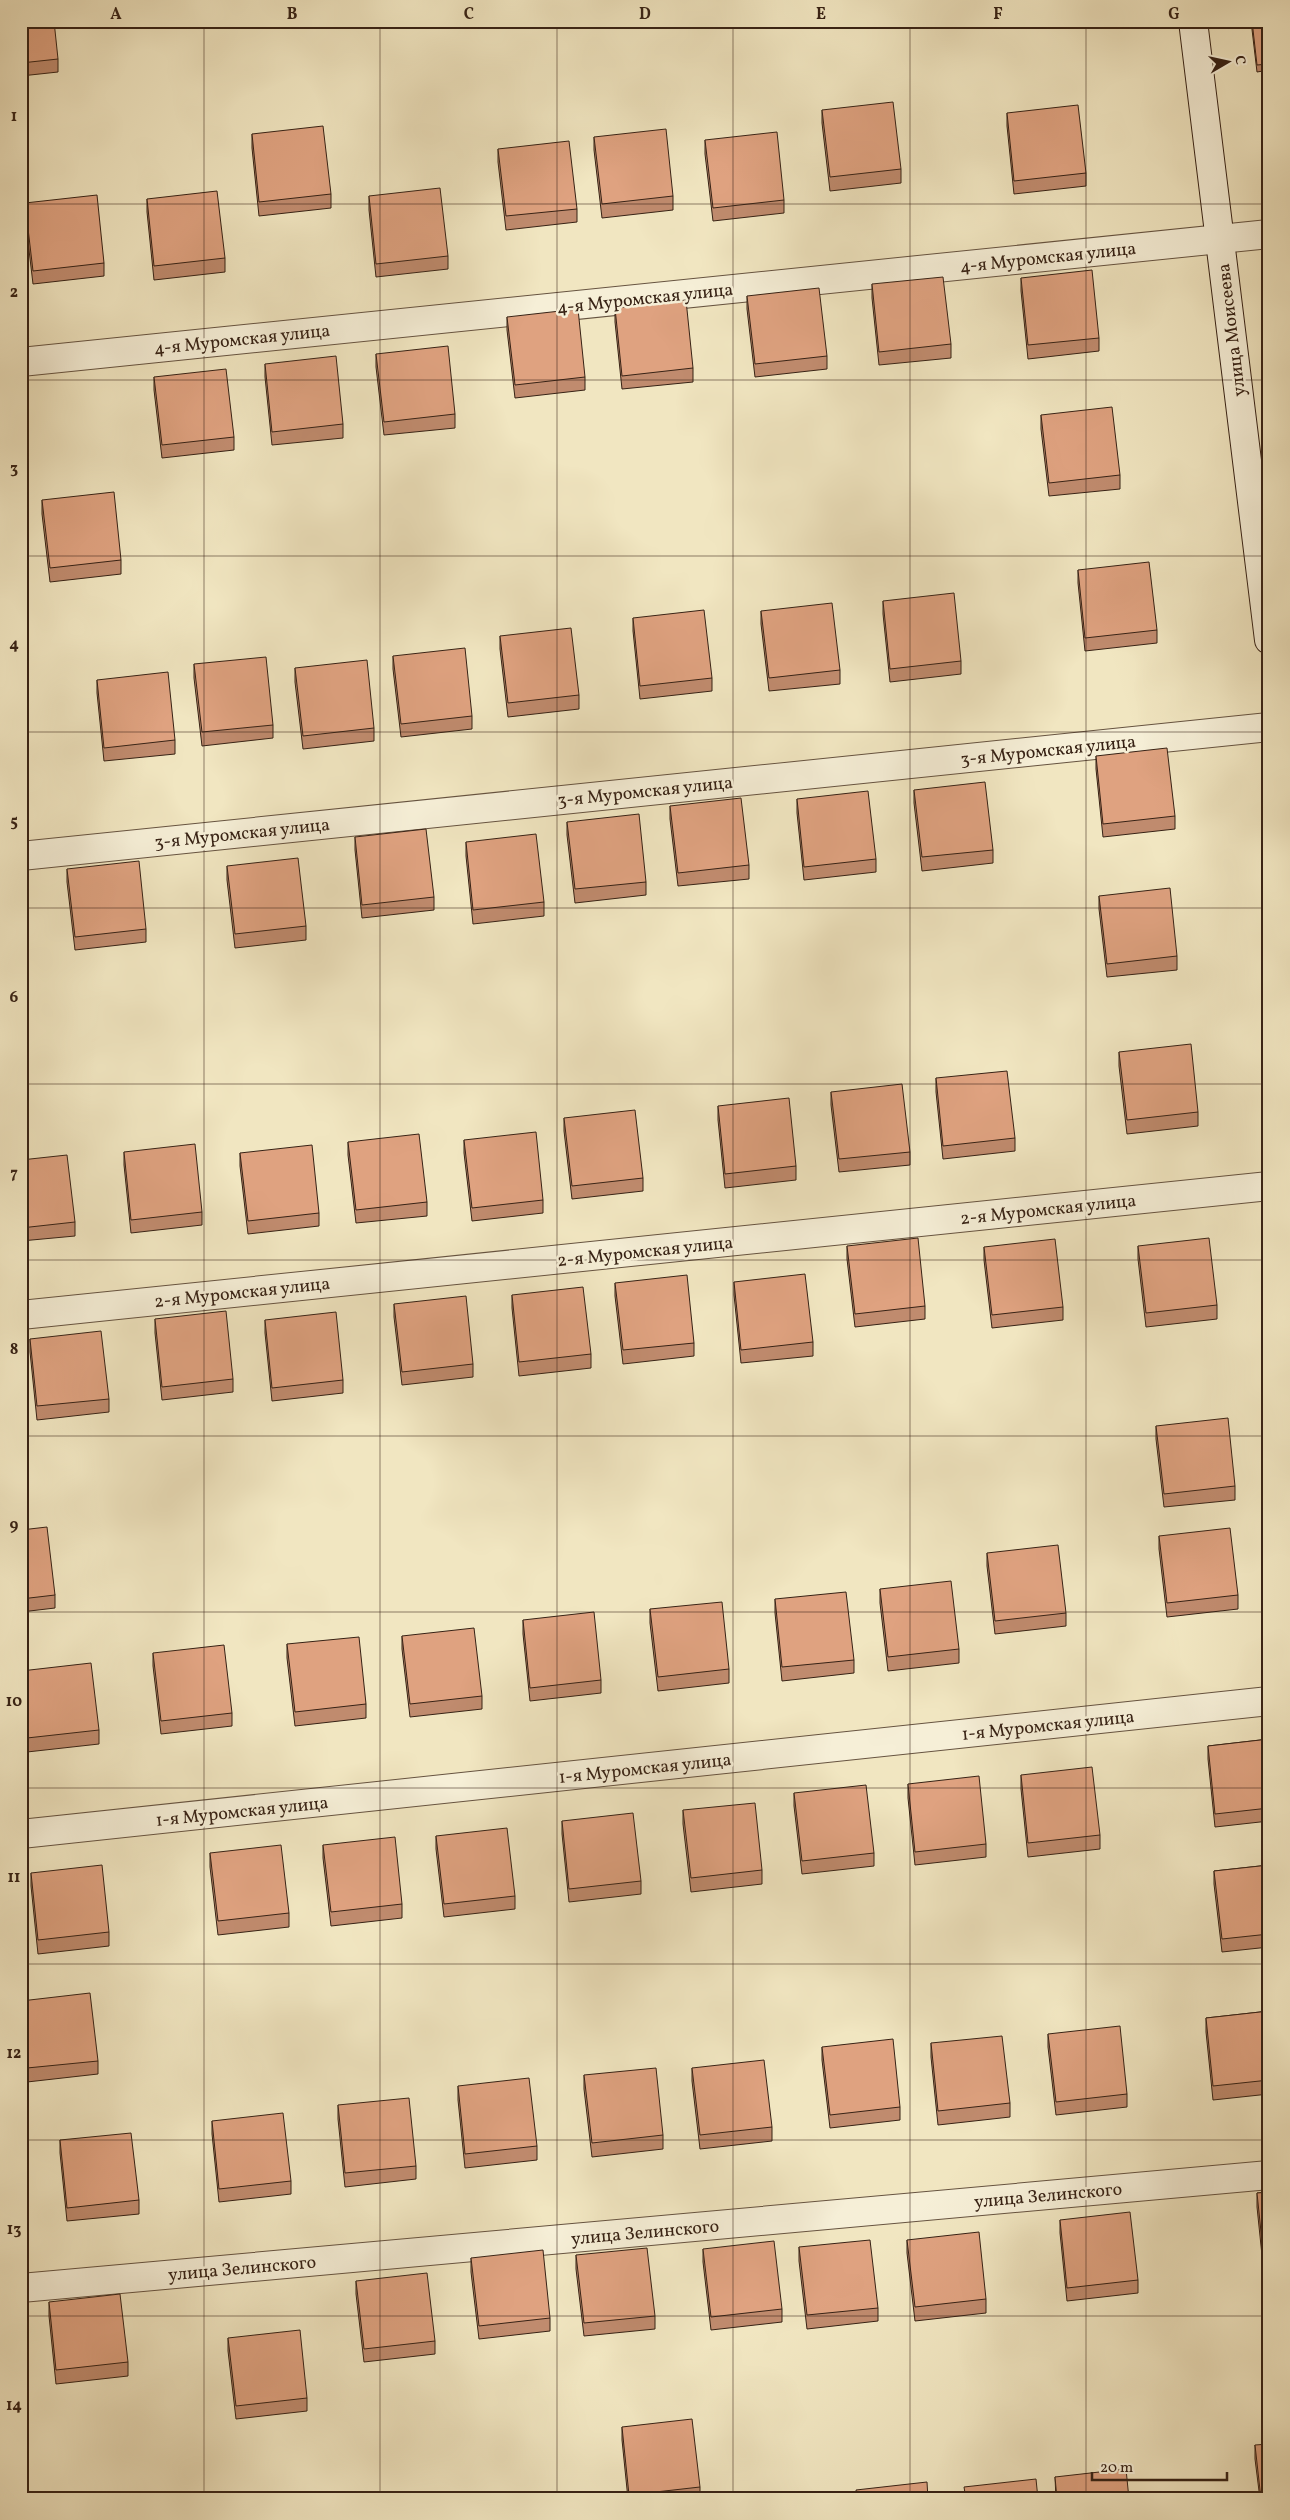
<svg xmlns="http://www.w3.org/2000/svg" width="1290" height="2520" font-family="Vollkorn,serif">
<rect width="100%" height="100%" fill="#f1e6c1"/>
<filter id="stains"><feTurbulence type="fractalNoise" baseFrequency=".004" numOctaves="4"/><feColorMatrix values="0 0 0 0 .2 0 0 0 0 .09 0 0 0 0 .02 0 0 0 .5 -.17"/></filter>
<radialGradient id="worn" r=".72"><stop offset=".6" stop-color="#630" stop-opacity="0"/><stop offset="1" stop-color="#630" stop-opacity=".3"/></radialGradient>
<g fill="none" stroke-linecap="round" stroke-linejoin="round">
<defs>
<g id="street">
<path d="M21,362L1269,234"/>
<path d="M21,856L1269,727"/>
<path d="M21,1315L1269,1186"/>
<path d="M21,1834L1269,1701"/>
<path d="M21,2288L1269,2175"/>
</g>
<path id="secondary" d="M1193,21L1269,640"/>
</defs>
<use href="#street" stroke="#665340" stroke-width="30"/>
<use href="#secondary" stroke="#372215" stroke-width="30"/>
<use href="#street" stroke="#f6efd7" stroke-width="28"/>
<use href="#secondary" stroke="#f6efd7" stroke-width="28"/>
</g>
<g fill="#c08b6e" stroke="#372215">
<path d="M21,21L58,59V72L21,76Z"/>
<path d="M1251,21H1269V70L1257,72Z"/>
<path d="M1269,73V126L1265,87V74Z"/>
<path d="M822,110L901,169V183L830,191L822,123Z"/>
<path d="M1007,113L1086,173V186L1014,194L1007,126Z"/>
<path d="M252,134L331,194V208L259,216L252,148Z"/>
<path d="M594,137L673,196V210L602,218L594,150Z"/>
<path d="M705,140L784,200V213L713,221L705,154Z"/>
<path d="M498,149L577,209V222L506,230L498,162Z"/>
<path d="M369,196L448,256V269L376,277L369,210Z"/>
<path d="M147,199L225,258V272L154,280L147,212Z"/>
<path d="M25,203L104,263V276L33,284L25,216Z"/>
<path d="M1021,278L1099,338V351L1028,359L1021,291Z"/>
<path d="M872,284L951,344V358L879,365L872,298Z"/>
<path d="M747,296L827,356V369L755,377L747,309Z"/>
<path d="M615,308L693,368V382L622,389L615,322Z"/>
<path d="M507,317L585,377V390L515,398L507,330Z"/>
<path d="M376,354L455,414V428L384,435L376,367Z"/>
<path d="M265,364L343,424V438L272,445L265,377Z"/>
<path d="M154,377L234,437V450L162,458L154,390Z"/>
<path d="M1041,415L1120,475V489L1049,496L1041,429Z"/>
<path d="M42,500L121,560V574L50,582L42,514Z"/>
<path d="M1078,570L1157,630V643L1085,651L1078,583Z"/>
<path d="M883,601L961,661V674L890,682L883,614Z"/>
<path d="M761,611L840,670V684L769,691L761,624Z"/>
<path d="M633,618L712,678V691L640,699L633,631Z"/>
<path d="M500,636L579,695V709L508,717L500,649Z"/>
<path d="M393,656L472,716V729L401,737L393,669Z"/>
<path d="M194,664L273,725V738L202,746L194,678Z"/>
<path d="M295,668L374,728V741L303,749L295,682Z"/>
<path d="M97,680L175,740V754L104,761L97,693Z"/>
<path d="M1096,756L1175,816V829L1103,837L1096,769Z"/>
<path d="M914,790L993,850V863L922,871L914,803Z"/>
<path d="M797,799L876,859V872L804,880L797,813Z"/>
<path d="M670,806L749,865V879L678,886L670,819Z"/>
<path d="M567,822L646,882V895L575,903L567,835Z"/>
<path d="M355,837L434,897V910L362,918L355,850Z"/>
<path d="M466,842L544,902V916L473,924L466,856Z"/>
<path d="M227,866L306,926V940L235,948L227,880Z"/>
<path d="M67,869L146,929V942L75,950L67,882Z"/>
<path d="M1099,896L1177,956V970L1107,977L1099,909Z"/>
<path d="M1119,1052L1198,1112V1126L1127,1134L1119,1066Z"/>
<path d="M936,1078L1015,1138V1151L943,1159L936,1092Z"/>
<path d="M831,1092L910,1152V1165L839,1172L831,1105Z"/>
<path d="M718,1106L796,1166V1180L725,1188L718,1120Z"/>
<path d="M564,1118L643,1178V1191L572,1199L564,1131Z"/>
<path d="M464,1140L543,1200V1213L472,1221L464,1153Z"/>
<path d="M348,1142L427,1202V1216L356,1223L348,1155Z"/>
<path d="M124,1152L202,1212V1225L131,1233L124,1165Z"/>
<path d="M240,1153L319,1213V1226L248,1234L240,1166Z"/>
<path d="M21,1160L75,1222V1236L21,1241Z"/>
<path d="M847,1246L925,1306V1319L855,1327L847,1259Z"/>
<path d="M1138,1246L1217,1305V1319L1146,1327L1138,1259Z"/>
<path d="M984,1247L1063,1307V1320L992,1328L984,1260Z"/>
<path d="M734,1282L813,1342V1356L741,1363L734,1295Z"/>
<path d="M615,1283L694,1343V1356L623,1364L615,1296Z"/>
<path d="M512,1295L591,1354V1368L519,1376L512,1308Z"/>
<path d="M394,1304L473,1364V1377L402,1385L394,1317Z"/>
<path d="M155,1319L233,1379V1392L162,1400L155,1333Z"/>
<path d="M265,1320L343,1380V1393L272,1401L265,1333Z"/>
<path d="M30,1339L109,1399V1412L37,1420L30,1352Z"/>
<path d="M1156,1426L1235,1486V1500L1164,1507L1156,1439Z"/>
<path d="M21,1530L55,1595V1608L21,1612Z"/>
<path d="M1159,1536L1238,1595V1609L1167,1617L1159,1549Z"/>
<path d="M987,1553L1066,1613V1626L995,1634L987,1566Z"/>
<path d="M880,1589L959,1649V1663L888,1671L880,1603Z"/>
<path d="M775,1599L854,1660V1673L782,1681L775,1613Z"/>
<path d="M650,1609L729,1669V1683L658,1691L650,1623Z"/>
<path d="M523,1620L601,1680V1693L530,1701L523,1634Z"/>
<path d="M402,1636L482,1696V1709L410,1717L402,1649Z"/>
<path d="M287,1644L366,1704V1718L295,1726L287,1658Z"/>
<path d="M153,1653L232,1713V1726L161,1734L153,1666Z"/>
<path d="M21,1671L99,1730V1744L27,1752L21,1691Z"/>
<path d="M1269,1739V1821L1215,1827L1208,1759V1746Z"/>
<path d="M1021,1775L1100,1835V1849L1028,1857L1021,1789Z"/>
<path d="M908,1784L986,1844V1857L915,1865L908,1798Z"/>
<path d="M794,1793L874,1853V1866L802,1874L794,1806Z"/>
<path d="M683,1810L762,1870V1884L691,1892L683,1824Z"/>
<path d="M562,1821L641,1881V1894L569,1902L562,1834Z"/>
<path d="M436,1836L515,1896V1909L444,1917L436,1849Z"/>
<path d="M323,1845L402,1904V1918L331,1926L323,1858Z"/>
<path d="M210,1853L289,1913V1927L218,1935L210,1867Z"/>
<path d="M1269,1865V1947L1222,1952L1214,1884V1871Z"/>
<path d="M31,1873L109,1932V1946L38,1954L31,1886Z"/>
<path d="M21,2001L98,2061V2074L27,2082L21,2035Z"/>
<path d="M1269,2011V2094L1213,2100L1206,2032V2018Z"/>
<path d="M1048,2034L1127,2094V2107L1056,2115L1048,2047Z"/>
<path d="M931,2043L1010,2103V2117L938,2125L931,2057Z"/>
<path d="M822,2047L900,2107V2120L830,2128L822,2060Z"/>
<path d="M692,2068L772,2127V2141L700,2149L692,2081Z"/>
<path d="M584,2075L663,2135V2149L592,2157L584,2089Z"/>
<path d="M458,2086L537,2146V2160L465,2168L458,2100Z"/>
<path d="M338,2105L416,2166V2179L345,2187L338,2119Z"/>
<path d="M212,2121L291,2181V2194L219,2202L212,2134Z"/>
<path d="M60,2140L139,2200V2214L67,2221L60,2153Z"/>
<path d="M1269,2192V2274L1264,2275L1257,2207V2193Z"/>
<path d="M1060,2220L1138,2280V2293L1067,2301L1060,2233Z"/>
<path d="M907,2240L986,2299V2313L915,2321L907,2253Z"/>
<path d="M799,2247L878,2308V2321L807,2329L799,2261Z"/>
<path d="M703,2249L782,2309V2322L711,2330L703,2262Z"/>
<path d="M576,2255L655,2316V2329L584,2336L576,2269Z"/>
<path d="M471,2258L550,2318V2331L479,2339L471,2272Z"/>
<path d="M356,2281L435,2341V2354L364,2362L356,2294Z"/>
<path d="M49,2302L128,2362V2376L56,2384L49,2316Z"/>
<path d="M228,2338L307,2398V2411L236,2419L228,2351Z"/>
<path d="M622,2427L700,2487V2499H628L622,2440Z"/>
<path d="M1255,2445L1269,2499H1260L1255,2459Z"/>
<path d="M1055,2477L1129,2499H1056Z"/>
</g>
<g fill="#dfa280" stroke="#372215">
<path d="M21,21H54L58,59L21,63Z"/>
<path d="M1252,21H1269V64L1257,65Z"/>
<path d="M1269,73V113L1265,74Z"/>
<path d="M893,102L901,169L830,177L822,110Z"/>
<path d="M1078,105L1086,173L1014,181L1007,113Z"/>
<path d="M323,126L331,194L259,202L252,134Z"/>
<path d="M666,129L673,196L602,204L594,137Z"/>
<path d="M777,132L784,200L713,208L705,140Z"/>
<path d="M569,141L577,209L506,216L498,149Z"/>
<path d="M440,188L448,256L376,264L369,196Z"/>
<path d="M217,191L225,258L154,266L147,199Z"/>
<path d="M97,195L104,263L33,271L25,203Z"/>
<path d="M1092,270L1099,338L1028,345L1021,278Z"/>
<path d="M943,277L951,344L879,352L872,284Z"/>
<path d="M819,288L827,356L755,364L747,296Z"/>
<path d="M686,300L693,368L622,376L615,308Z"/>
<path d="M578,309L585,377L515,385L507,317Z"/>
<path d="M448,346L455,414L384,422L376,354Z"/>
<path d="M336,356L343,424L272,432L265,364Z"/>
<path d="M226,369L234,437L162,445L154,377Z"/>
<path d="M1112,407L1120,475L1049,483L1041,415Z"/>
<path d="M114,492L121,560L50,568L42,500Z"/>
<path d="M1149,562L1157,630L1085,638L1078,570Z"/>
<path d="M954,593L961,661L890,669L883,601Z"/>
<path d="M832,603L840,670L769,678L761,611Z"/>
<path d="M704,610L712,678L640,686L633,618Z"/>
<path d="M571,628L579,695L508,703L500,636Z"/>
<path d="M465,648L472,716L401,724L393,656Z"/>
<path d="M266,657L273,725L202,732L194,664Z"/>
<path d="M367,660L374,728L303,736L295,668Z"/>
<path d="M168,672L175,740L104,748L97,680Z"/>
<path d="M1167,748L1175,816L1103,824L1096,756Z"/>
<path d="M985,782L993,850L922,857L914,790Z"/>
<path d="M868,791L876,859L804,867L797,799Z"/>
<path d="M741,798L749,865L678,873L670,806Z"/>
<path d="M639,814L646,882L575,889L567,822Z"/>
<path d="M426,829L434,897L362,905L355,837Z"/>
<path d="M536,834L544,902L473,910L466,842Z"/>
<path d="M298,858L306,926L235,934L227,866Z"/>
<path d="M139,861L146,929L75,937L67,869Z"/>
<path d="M1170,888L1177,956L1107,964L1099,896Z"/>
<path d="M1191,1044L1198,1112L1127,1120L1119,1052Z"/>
<path d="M1007,1071L1015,1138L943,1146L936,1078Z"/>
<path d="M902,1084L910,1152L839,1159L831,1092Z"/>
<path d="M789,1098L796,1166L725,1174L718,1106Z"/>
<path d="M635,1110L643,1178L572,1186L564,1118Z"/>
<path d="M536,1132L543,1200L472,1208L464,1140Z"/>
<path d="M419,1134L427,1202L356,1210L348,1142Z"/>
<path d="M195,1144L202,1212L131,1220L124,1152Z"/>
<path d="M312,1145L319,1213L248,1221L240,1153Z"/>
<path d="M67,1155L75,1222L21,1228V1160Z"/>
<path d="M918,1238L925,1306L855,1314L847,1246Z"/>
<path d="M1209,1238L1217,1305L1146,1313L1138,1246Z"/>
<path d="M1055,1239L1063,1307L992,1315L984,1247Z"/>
<path d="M805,1274L813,1342L741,1350L734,1282Z"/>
<path d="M687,1275L694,1343L623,1350L615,1283Z"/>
<path d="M583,1287L591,1354L519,1362L512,1295Z"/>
<path d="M466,1296L473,1364L402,1372L394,1304Z"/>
<path d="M226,1311L233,1379L162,1387L155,1319Z"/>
<path d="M336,1312L343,1380L272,1388L265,1320Z"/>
<path d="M101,1331L109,1399L37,1406L30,1339Z"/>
<path d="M1228,1418L1235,1486L1164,1494L1156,1426Z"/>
<path d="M47,1527L55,1595L21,1599V1530Z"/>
<path d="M1230,1528L1238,1595L1167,1603L1159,1536Z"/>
<path d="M1058,1545L1066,1613L995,1621L987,1553Z"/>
<path d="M951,1581L959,1649L888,1657L880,1589Z"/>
<path d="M846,1592L854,1660L782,1667L775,1599Z"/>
<path d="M722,1602L729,1669L658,1677L650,1609Z"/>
<path d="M594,1612L601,1680L530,1688L523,1620Z"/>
<path d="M474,1628L482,1696L410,1704L402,1636Z"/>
<path d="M359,1637L366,1704L295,1712L287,1644Z"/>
<path d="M224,1645L232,1713L161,1721L153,1653Z"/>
<path d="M91,1663L99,1730L27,1738L21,1671Z"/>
<path d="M1269,1739V1808L1215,1814L1208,1746Z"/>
<path d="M1092,1767L1100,1835L1028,1843L1021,1775Z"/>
<path d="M979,1776L986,1844L915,1852L908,1784Z"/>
<path d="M866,1785L874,1853L802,1861L794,1793Z"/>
<path d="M755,1803L762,1870L691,1878L683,1810Z"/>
<path d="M633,1813L641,1881L569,1889L562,1821Z"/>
<path d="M507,1828L515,1896L444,1904L436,1836Z"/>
<path d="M395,1837L402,1904L331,1912L323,1845Z"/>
<path d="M281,1845L289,1913L218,1921L210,1853Z"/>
<path d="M102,1865L109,1932L38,1940L31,1873Z"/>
<path d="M1269,1865V1934L1222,1939L1214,1871Z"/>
<path d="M90,1993L98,2061L27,2068L21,2021V2001Z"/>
<path d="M1269,2011V2080L1213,2086L1206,2018Z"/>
<path d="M1120,2026L1127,2094L1056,2102L1048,2034Z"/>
<path d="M1002,2036L1010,2103L938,2111L931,2043Z"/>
<path d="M893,2039L900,2107L830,2115L822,2047Z"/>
<path d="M764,2060L772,2127L700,2135L692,2068Z"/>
<path d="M656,2068L663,2135L592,2143L584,2075Z"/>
<path d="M529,2078L537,2146L465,2154L458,2086Z"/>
<path d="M409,2098L416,2166L345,2173L338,2105Z"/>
<path d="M283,2113L291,2181L219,2189L212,2121Z"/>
<path d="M131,2133L139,2200L67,2208L60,2140Z"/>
<path d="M1269,2192V2261H1264L1257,2193Z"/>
<path d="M1130,2212L1138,2280L1067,2288L1060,2220Z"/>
<path d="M979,2232L986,2299L915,2307L907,2240Z"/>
<path d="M870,2240L878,2308L807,2315L799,2247Z"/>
<path d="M774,2241L782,2309L711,2317L703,2249Z"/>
<path d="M647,2248L655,2316L584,2323L576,2255Z"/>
<path d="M543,2250L550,2318L479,2326L471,2258Z"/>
<path d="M427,2273L435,2341L364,2349L356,2281Z"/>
<path d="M120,2294L128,2362L56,2370L49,2302Z"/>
<path d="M300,2330L307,2398L236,2406L228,2338Z"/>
<path d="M692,2419L700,2487L629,2495L622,2427Z"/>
<path d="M1269,2444V2499H1261L1255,2445Z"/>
<path d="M1126,2469L1129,2499H1057L1055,2477Z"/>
<path d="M1036,2479L1038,2499H966L964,2487Z"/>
<path d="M927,2482L928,2499H857L856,2490Z"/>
<path d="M810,2492V2499H749Z"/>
</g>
<path fill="none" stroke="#372215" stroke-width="1" stroke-opacity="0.55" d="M204,21V2499M380,21V2499M557,21V2499M733,21V2499M910,21V2499M1086,21V2499M21,204H1269M21,380H1269M21,556H1269M21,732H1269M21,908H1269M21,1084H1269M21,1260H1269M21,1436H1269M21,1612H1269M21,1788H1269M21,1964H1269M21,2140H1269M21,2316H1269"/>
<g text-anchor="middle" stroke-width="5" stroke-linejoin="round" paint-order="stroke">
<g font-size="18" fill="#372215" stroke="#f6efd7">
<text transform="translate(1048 257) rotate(-6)" y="6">4-я Муромская улица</text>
<text transform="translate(645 298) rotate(-6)" y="6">4-я Муромская улица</text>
<text transform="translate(1231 330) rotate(-97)" y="6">улица Моисеева</text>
<text transform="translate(242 339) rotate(-6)" y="6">4-я Муромская улица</text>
<text transform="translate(1048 750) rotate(-6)" y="6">3-я Муромская улица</text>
<text transform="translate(645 791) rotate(-6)" y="6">3-я Муромская улица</text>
<text transform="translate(242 833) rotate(-6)" y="6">3-я Муромская улица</text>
<text transform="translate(1048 1209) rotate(-6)" y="6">2-я Муромская улица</text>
<text transform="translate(645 1251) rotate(-6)" y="6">2-я Муромская улица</text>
<text transform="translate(242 1292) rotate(-6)" y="6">2-я Муромская улица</text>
<text transform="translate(1048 1725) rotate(-6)" y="6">1-я Муромская улица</text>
<text transform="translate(645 1768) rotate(-6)" y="6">1-я Муромская улица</text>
<text transform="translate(242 1811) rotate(-6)" y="6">1-я Муромская улица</text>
<text transform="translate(1048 2195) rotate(-5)" y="6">улица Зелинского</text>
<text transform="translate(645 2232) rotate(-5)" y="6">улица Зелинского</text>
<text transform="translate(242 2268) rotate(-5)" y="6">улица Зелинского</text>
</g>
</g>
<rect width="1290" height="2520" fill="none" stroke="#f1e6c1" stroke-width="55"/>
<g transform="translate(1228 62) rotate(81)" stroke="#f6efd7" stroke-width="4" paint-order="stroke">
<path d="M0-4L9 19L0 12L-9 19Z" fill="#372215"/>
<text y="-8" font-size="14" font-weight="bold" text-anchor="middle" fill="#372215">С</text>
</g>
<path d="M1092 2472v8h135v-8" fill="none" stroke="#372215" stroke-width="2.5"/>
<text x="1100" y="2472" font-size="15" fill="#372215" stroke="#f6efd7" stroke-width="4" paint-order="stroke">20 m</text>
<rect x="28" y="28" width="1234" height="2464" fill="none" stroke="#372215" stroke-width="2"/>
<g font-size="16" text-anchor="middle" font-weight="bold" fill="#372215">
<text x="116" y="19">A</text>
<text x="292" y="19">B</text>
<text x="469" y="19">C</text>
<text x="645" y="19">D</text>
<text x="821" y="19">E</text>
<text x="998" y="19">F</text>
<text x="1174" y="19">G</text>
<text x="14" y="121">1</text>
<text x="14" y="297">2</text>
<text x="14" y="473">3</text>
<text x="14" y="649">4</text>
<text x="14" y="826">5</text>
<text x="14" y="1002">6</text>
<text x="14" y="1178">7</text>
<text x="14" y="1354">8</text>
<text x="14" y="1530">9</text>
<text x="14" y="1706">10</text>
<text x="14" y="1882">11</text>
<text x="14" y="2058">12</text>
<text x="14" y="2234">13</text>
<text x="14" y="2410">14</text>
</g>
<rect width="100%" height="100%" filter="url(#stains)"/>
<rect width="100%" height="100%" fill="url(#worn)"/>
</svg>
